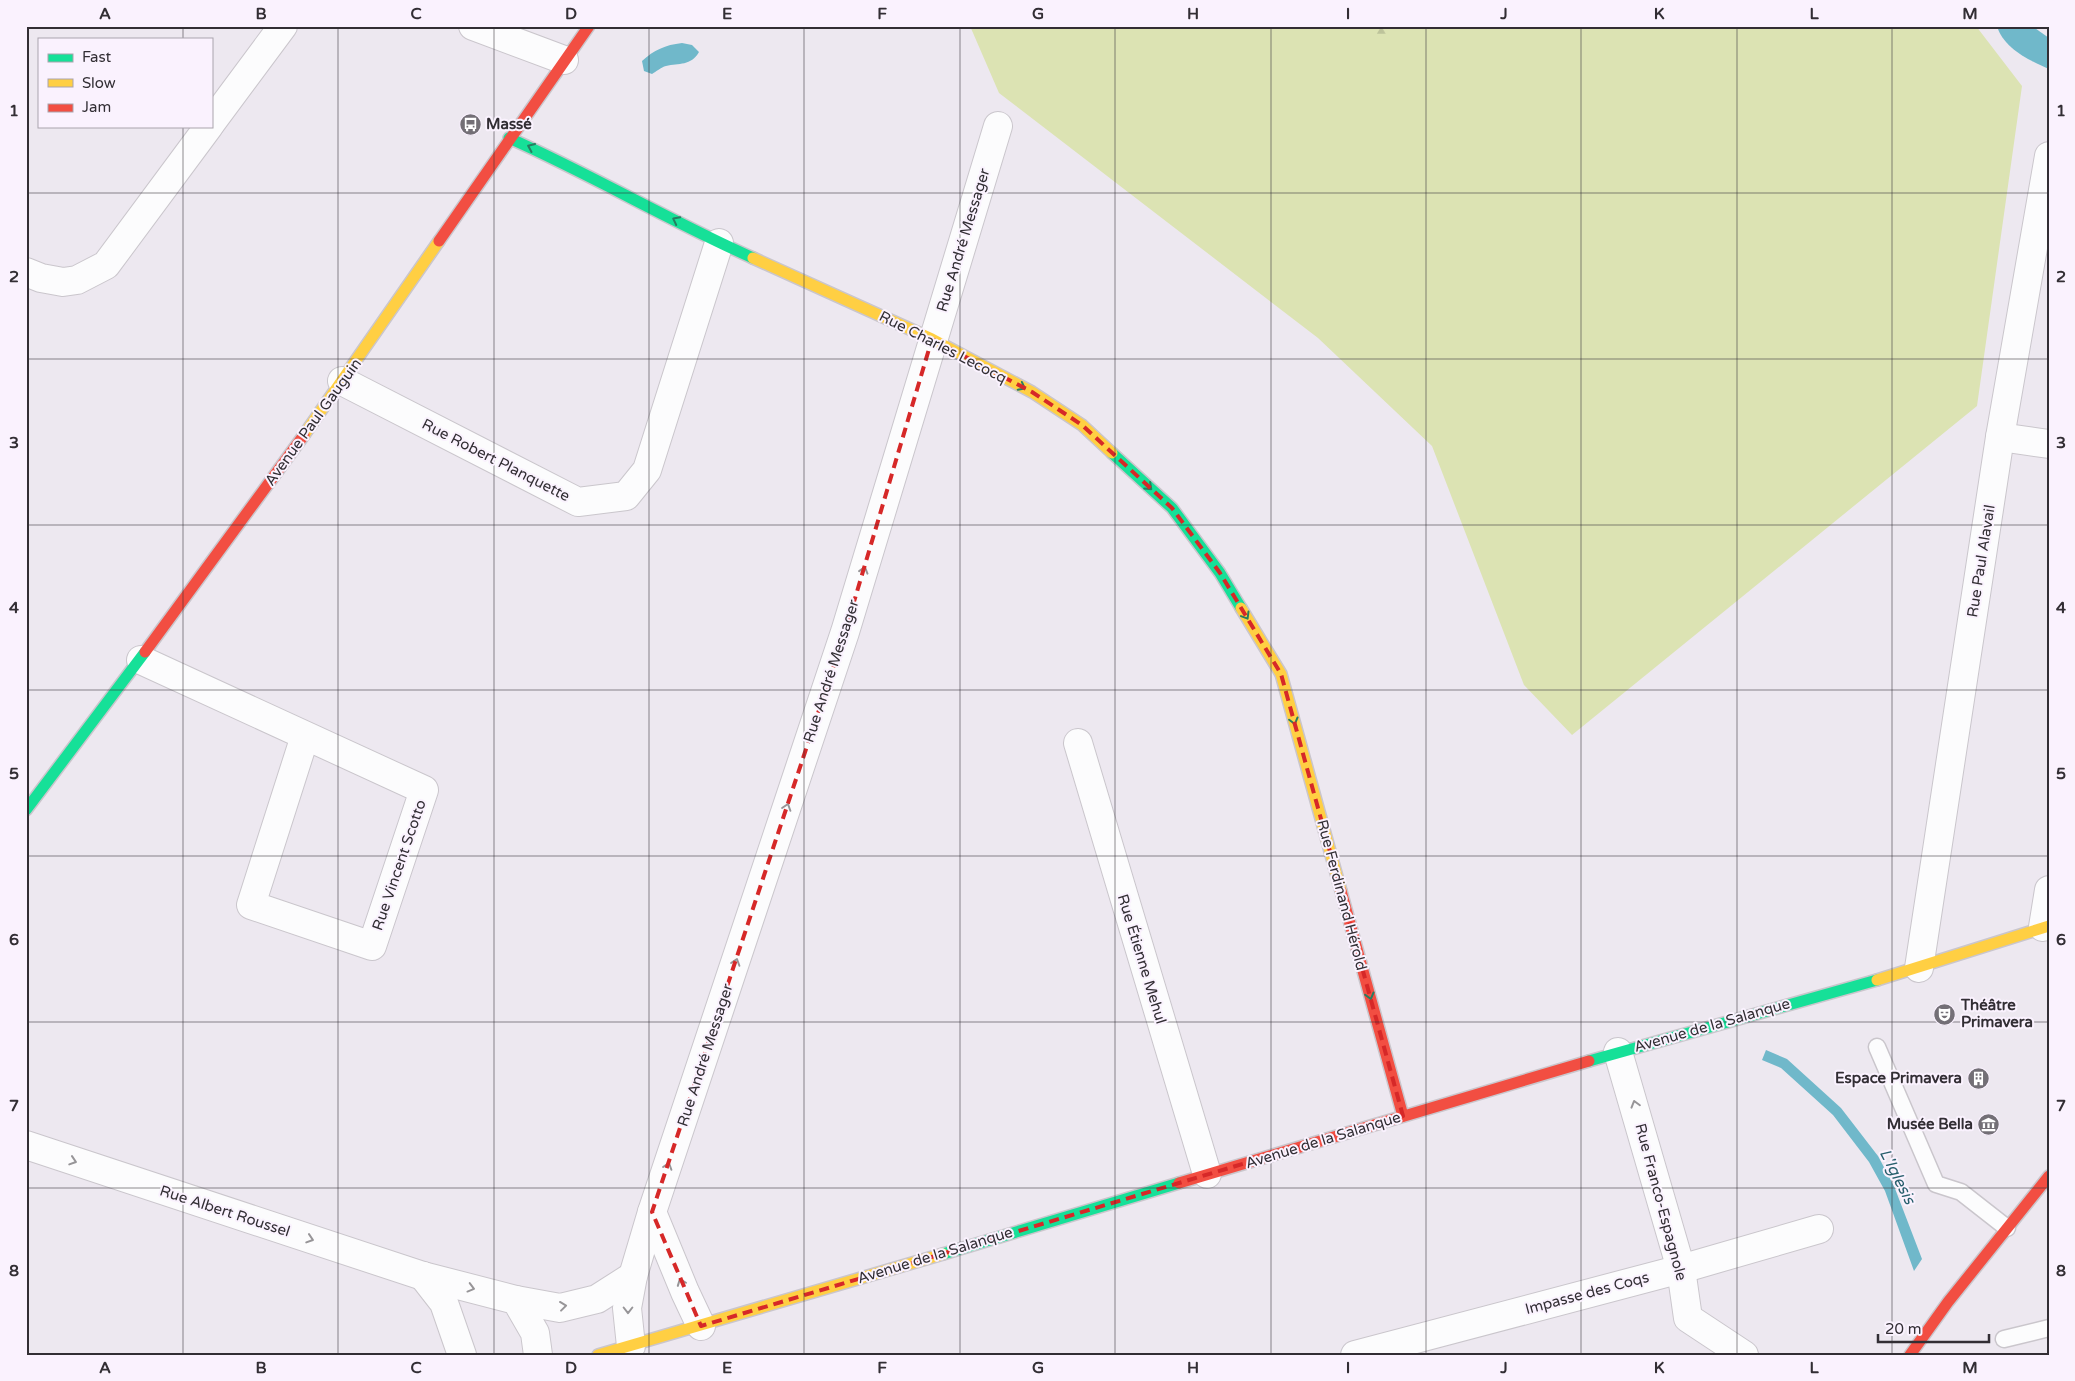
<svg xmlns="http://www.w3.org/2000/svg" width="2075" height="1381" font-family="'Varela Round',sans-serif">
<defs>
<pattern id="forest-firs" width="22" height="20" patternUnits="userSpaceOnUse" patternTransform="scale(1.25)"><rect width="22" height="20" fill="#dce3b3"/><path d="M5 1l3.5 6h-7zM16 11l3.5 6h-7z" fill="#bdc39b"/></pattern>
</defs>
<rect width="100%" height="100%" fill="#ede8f0"/>
<path fill="#dce3b3" d="M970,26H1976L2022,86L1977,406L1572,735L1524,685L1432,446L1318,338L999,93Z"/>
<path fill="url(#forest-firs)" d="M1370,26H1403L1385,43Z"/>
<g fill="#70b8ca">
<path d="M1997,26H2032L2049,38V69C2030,61 2003,48 1997,26Z"/>
<path d="M682,43L692,45L699,52C691,66 679,63 666,66C661,67 656,72 652,74L644,71L642,61C654,50 665,45 682,43Z"/>
<path d="M1766,1050L1787,1059L1841,1108L1878,1156L1894,1186L1922,1259L1914,1271L1885,1191L1869,1162L1833,1115L1781,1068L1762,1060Z"/>
</g>
<g fill="none" stroke-linecap="round" stroke-linejoin="round">
<defs>
<g id="lane">
<path d="M1877,1047L1936,1184L1961,1192L2007,1228"/>
<path d="M2004,1339L2049,1328"/>
</g>
<g id="street">
<path d="M473,26L564,60"/>
<path d="M211,123L283,26"/>
<path d="M26,272L41,278L63,282L77,280L106,265L209,126"/>
<path d="M342,381L578,502L626,496L647,470L719,243"/>
<path d="M2000,437L2049,444"/>
<path d="M141,660L424,790L372,946L251,905L305,736"/>
<path d="M1078,743L1207,1174"/>
<path d="M2043,927L2049,890"/>
<path d="M1919,968L2000,437L2049,156"/>
<path d="M1618,1052L1681,1269L1688,1318L1744,1355"/>
<path d="M26,1145L423,1276L516,1300L535,1333L538,1355"/>
<path d="M652,1212L685,1292L701,1326"/>
<path d="M423,1276L444,1303L462,1355"/>
<path d="M516,1300L560,1308L597,1299L633,1276"/>
<path d="M631,1346L627,1308L633,1276L652,1212L845,632L998,126"/>
<path d="M1355,1355L1681,1269L1819,1229"/>
</g>
<g id="fast">
<path d="M509,138C592,175 670,221 753,258"/>
<path d="M1112,453L1172,508L1220,573L1241,608"/>
<path d="M26,810L145,652"/>
<path d="M1589,1061L1877,980"/>
<path d="M943,1254L1179,1183"/>
</g>
<g id="slow">
<path d="M753,258L932,339L1032,392L1082,425L1112,453"/>
<path d="M304,435L439,241"/>
<path d="M1241,608L1281,674L1341,891"/>
<path d="M1877,980L2049,926"/>
<path d="M598,1355L943,1254"/>
</g>
<g id="jam">
<path d="M439,241L589,26"/>
<path d="M145,652L304,435"/>
<path d="M1341,891L1403,1116"/>
<path d="M1179,1183L1589,1061"/>
<path d="M1910,1355L1948,1302L2049,1176"/>
</g>
</defs>
<use href="#lane" stroke="#cac6cc" stroke-width="19"/>
<use href="#street" stroke="#cac6cc" stroke-width="30"/>
<use href="#fast" stroke="#cac6cc" stroke-width="14"/>
<use href="#slow" stroke="#cac6cc" stroke-width="14"/>
<use href="#jam" stroke="#cac6cc" stroke-width="14"/>
<use href="#lane" stroke="#fcfcfd" stroke-width="16"/>
<use href="#street" stroke="#fcfcfd" stroke-width="28"/>
<use href="#fast" stroke="#16e098" stroke-width="11"/>
<use href="#slow" stroke="#ffcf43" stroke-width="11"/>
<use href="#jam" stroke="#f24e42" stroke-width="11"/>
</g>
<defs><path id="oneway-chevron" d="M-2-3.5L2.5 0L-2 3.5" fill="none" stroke-width="1.6" stroke-linecap="round" stroke-linejoin="round" transform="scale(1.25)"/></defs>
<g stroke="#257e61">
<use href="#oneway-chevron" transform="translate(531 147) rotate(-156)"/>
<use href="#oneway-chevron" transform="translate(676 220) rotate(-153)"/>
<use href="#oneway-chevron" transform="translate(1022 387) rotate(28)"/>
<use href="#oneway-chevron" transform="translate(1149 487) rotate(43)"/>
<use href="#oneway-chevron" transform="translate(1246 616) rotate(59)"/>
<use href="#oneway-chevron" transform="translate(1294 721) rotate(75)"/>
<use href="#oneway-chevron" transform="translate(1370 996) rotate(75)"/>
</g>
<g stroke="#979598">
<use href="#oneway-chevron" transform="translate(864 570) rotate(-73)"/>
<use href="#oneway-chevron" transform="translate(787 807) rotate(-72)"/>
<use href="#oneway-chevron" transform="translate(736 962) rotate(-72)"/>
<use href="#oneway-chevron" transform="translate(1635 1104) rotate(-106)"/>
<use href="#oneway-chevron" transform="translate(73 1161) rotate(18)"/>
<use href="#oneway-chevron" transform="translate(668 1166) rotate(-72)"/>
<use href="#oneway-chevron" transform="translate(310 1239) rotate(18)"/>
<use href="#oneway-chevron" transform="translate(681 1282) rotate(-111)"/>
<use href="#oneway-chevron" transform="translate(471 1288) rotate(15)"/>
<use href="#oneway-chevron" transform="translate(563 1306) rotate(-7)"/>
<use href="#oneway-chevron" transform="translate(628 1310) rotate(90)"/>
</g>
<path fill="none" stroke="#d62828" stroke-width="4" stroke-dasharray="10 6" stroke-linejoin="round" d="M932,339L1032,392L1082,425L1172,508L1220,573L1281,674L1403,1116L701,1326L652,1212L845,632Z"/>
<path fill="none" stroke="#322e34" stroke-width="1" stroke-opacity="0.55" d="M183,26V39M338,26V1355M494,26V1355M649,26V1355M804,26V1355M960,26V1355M1115,26V1355M1271,26V1355M1426,26V1355M1581,26V1355M1737,26V1355M1892,26V1355M183,126V1355M26,193H2049M26,359H2049M26,525H2049M26,690H2049M26,856H2049M26,1022H2049M26,1188H2049"/>
<defs>
<symbol id="bus-disc" viewBox="-11 -11 22 22"><circle r="9.5" fill="#736f76" stroke="#faf2fe"/><path d="M-5-6H5V4H4V6H2V4H-2V6H-4V4H-5ZM-3.5-4V0h7V-4ZM-3.5 1.2v1.5H-2V1.2ZM2 1.2v1.5H3.5V1.2Z" fill="#fff"/></symbol>
<symbol id="theatre-disc" viewBox="-11 -11 22 22"><circle r="9.5" fill="#736f76" stroke="#faf2fe"/><path d="M-5-5.5Q0-4 5-5.5V0Q5 5 0 6Q-5 5-5 0ZM-3.3-2.5H-1v1.5H-3.3ZM1-2.5H3.3v1.5H1ZM-2.8 1Q0 5.5 2.8 1Z" fill="#fff"/></symbol>
<symbol id="building-disc" viewBox="-11 -11 22 22"><circle r="9.5" fill="#736f76" stroke="#faf2fe"/><path d="M-4-6H4V6H1V3H-1V6H-4ZM-2.5-4.3h1.7v1.8h-1.7ZM.8-4.3h1.7v1.8H.8ZM-2.5-1h1.7V.8h-1.7ZM.8-1h1.7V.8H.8Z" fill="#fff"/></symbol>
<symbol id="museum-disc" viewBox="-11 -11 22 22"><circle r="9.5" fill="#736f76" stroke="#faf2fe"/><path d="M0-6L6-3V-2H-6V-3ZM-5-1h2V3h-2ZM-1-1h2V3h-2ZM3-1h2V3H3ZM-6 4H6V6H-6Z" fill="#fff"/></symbol>
</defs>
<g fill-rule="evenodd">
<use href="#bus-disc" x="458" y="112" width="25" height="25"/>
<use href="#theatre-disc" x="1932" y="1002" width="25" height="25"/>
<use href="#building-disc" x="1966" y="1066" width="25" height="25"/>
<use href="#museum-disc" x="1976" y="1112" width="25" height="25"/>
</g>
<g text-anchor="middle" stroke-width="4" stroke-linejoin="round" paint-order="stroke">
<g font-size="15" font-weight="bold" fill="#322e34" stroke="#faf2fe" text-anchor="start">
<text x="486" y="129">Massé</text>
<text x="1961" y="1010">Théâtre<tspan x="1961" dy="17">Primavera</tspan></text>
<text x="1962" y="1083" text-anchor="end">Espace Primavera</text>
<text x="1973" y="1129" text-anchor="end">Musée Bella</text>
</g>
<g font-size="15" fill="#322e34" stroke="#faf2fe">
<text transform="translate(963 240) rotate(-73)" y="5">Rue André Messager</text>
<text transform="translate(943 347) rotate(27)" y="5">Rue Charles Lecocq</text>
<text transform="translate(313 422) rotate(-54)" y="5">Avenue Paul Gauguin</text>
<text transform="translate(496 460) rotate(27)" y="5">Rue Robert Planquette</text>
<text transform="translate(1981 561) rotate(-81)" y="5">Rue Paul Alavail</text>
<text transform="translate(831 671) rotate(-72)" y="5">Rue André Messager</text>
<text transform="translate(399 865) rotate(-71)" y="5">Rue Vincent Scotto</text>
<text transform="translate(1342 895) rotate(75)" y="5">Rue Ferdinand Hérold</text>
<text transform="translate(1142 959) rotate(73)" y="5">Rue Étienne Mehul</text>
<text transform="translate(1712 1025) rotate(-16)" y="5">Avenue de la Salanque</text>
<text transform="translate(705 1055) rotate(-72)" y="5">Rue André Messager</text>
<text transform="translate(1323 1140) rotate(-17)" y="5">Avenue de la Salanque</text>
<text transform="translate(1661 1202) rotate(75)" y="5">Rue Franco-Espagnole</text>
<text transform="translate(225 1211) rotate(18)" y="5">Rue Albert Roussel</text>
<text transform="translate(935 1255) rotate(-17)" y="5">Avenue de la Salanque</text>
<text transform="translate(1587 1293) rotate(-15)" y="5">Impasse des Coqs</text>
</g>
<g font-size="16" font-style="italic" fill="#285f6d" stroke="#faf2fe">
<text transform="translate(1898 1176) rotate(63)" y="6">L'Iglesis</text>
</g>
</g>
<rect width="2075" height="1381" fill="none" stroke="#faf2fe" stroke-width="55"/>
<rect x="38" y="38" width="175" height="90" fill="#faf2fe" stroke="#aaa4ad"/>
<rect x="48" y="54" width="25" height="8" fill="#16e098" stroke="#aaa4ad"/>
<text x="82" y="62" font-size="15" fill="#322e34">Fast</text>
<rect x="48" y="79" width="25" height="8" fill="#ffcf43" stroke="#aaa4ad"/>
<text x="82" y="88" font-size="15" fill="#322e34">Slow</text>
<rect x="48" y="104" width="25" height="8" fill="#f24e42" stroke="#aaa4ad"/>
<text x="82" y="112" font-size="15" fill="#322e34">Jam</text>
<path d="M1878 1334v8h111v-8" fill="none" stroke="#322e34" stroke-width="2.5"/>
<text x="1885" y="1334" font-size="15" fill="#322e34" stroke="#faf2fe" stroke-width="4" paint-order="stroke">20 m</text>
<rect x="28" y="28" width="2020" height="1326" fill="none" stroke="#322e34" stroke-width="2"/>
<g font-size="16" text-anchor="middle" font-weight="bold" fill="#322e34">
<text x="105" y="19">A</text>
<text x="261" y="19">B</text>
<text x="416" y="19">C</text>
<text x="571" y="19">D</text>
<text x="727" y="19">E</text>
<text x="882" y="19">F</text>
<text x="1038" y="19">G</text>
<text x="1193" y="19">H</text>
<text x="1348" y="19">I</text>
<text x="1504" y="19">J</text>
<text x="1659" y="19">K</text>
<text x="1814" y="19">L</text>
<text x="1970" y="19">M</text>
<text x="14" y="116">1</text>
<text x="2061" y="116">1</text>
<text x="14" y="282">2</text>
<text x="2061" y="282">2</text>
<text x="14" y="448">3</text>
<text x="2061" y="448">3</text>
<text x="14" y="613">4</text>
<text x="2061" y="613">4</text>
<text x="14" y="779">5</text>
<text x="2061" y="779">5</text>
<text x="14" y="945">6</text>
<text x="2061" y="945">6</text>
<text x="14" y="1111">7</text>
<text x="2061" y="1111">7</text>
<text x="14" y="1276">8</text>
<text x="2061" y="1276">8</text>
<text x="105" y="1373">A</text>
<text x="261" y="1373">B</text>
<text x="416" y="1373">C</text>
<text x="571" y="1373">D</text>
<text x="727" y="1373">E</text>
<text x="882" y="1373">F</text>
<text x="1038" y="1373">G</text>
<text x="1193" y="1373">H</text>
<text x="1348" y="1373">I</text>
<text x="1504" y="1373">J</text>
<text x="1659" y="1373">K</text>
<text x="1814" y="1373">L</text>
<text x="1970" y="1373">M</text>
</g>
</svg>
